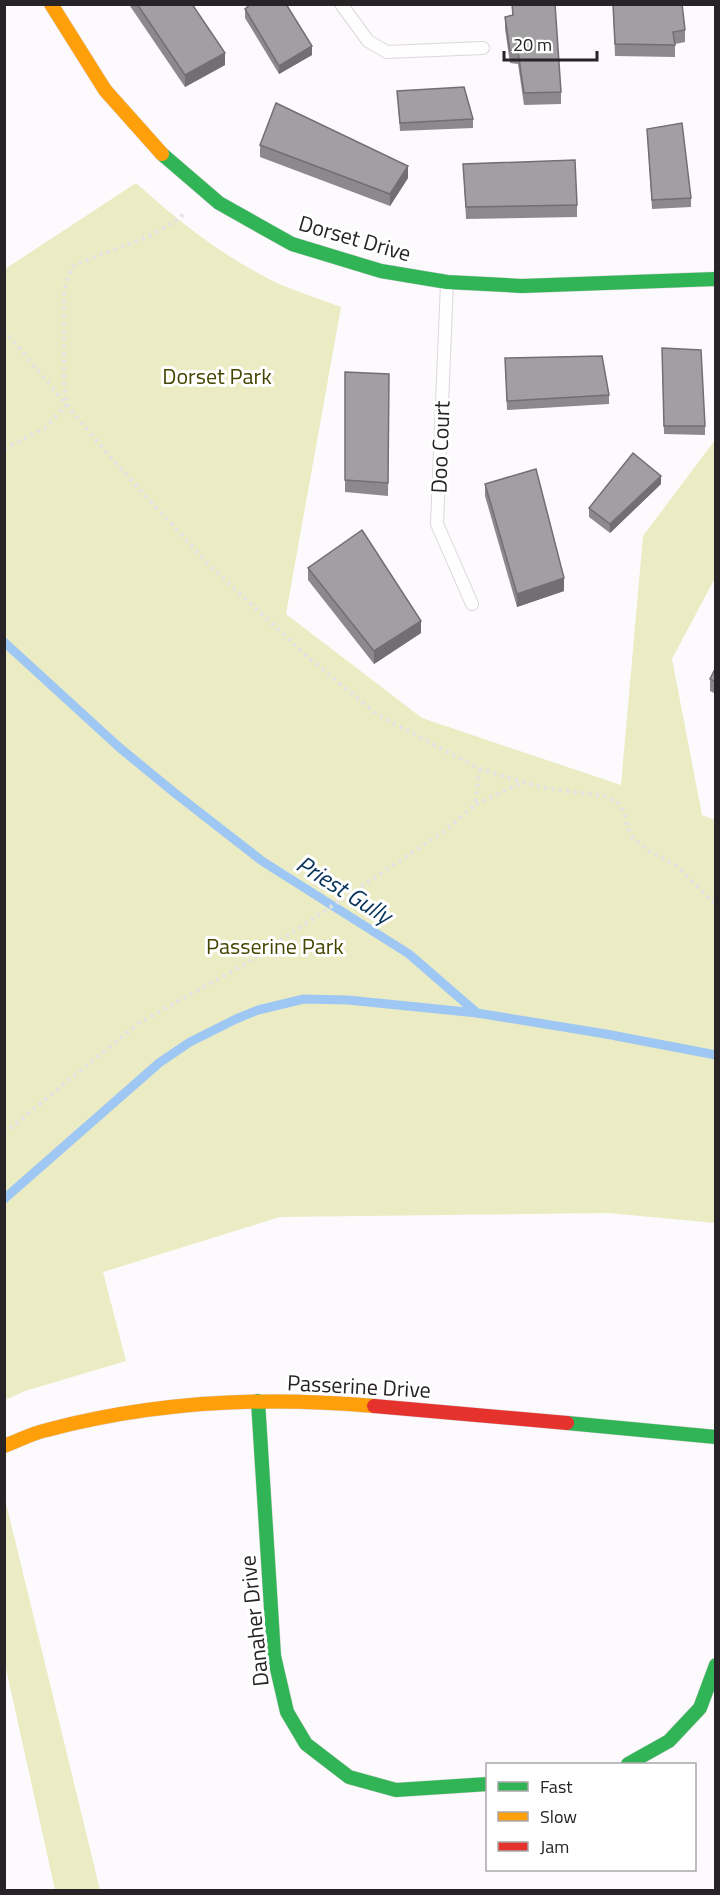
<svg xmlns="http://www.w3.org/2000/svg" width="720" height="1895" font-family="'Titillium Web',sans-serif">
<rect width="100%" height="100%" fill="#fdfafd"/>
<g fill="#ebecc4">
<path d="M136,183C177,220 221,255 271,280C293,291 318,298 341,307L286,614L422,718L621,785L643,536L715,440V578L672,659L702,815L715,820V1223L608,1213L280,1217L103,1272L126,1361L25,1391L5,1400V269Z"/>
<path d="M4,1499H5L100,1890H55L5,1664Z"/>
</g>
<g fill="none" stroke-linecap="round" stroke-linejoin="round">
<g stroke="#9ec7f3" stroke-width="9">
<path d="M4,642L120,748L176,794L262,861L409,954L477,1013"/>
<path d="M4,1199L159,1063L190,1042L236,1019L258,1010L304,999L348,1000L477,1013L606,1034L716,1055"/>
</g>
<defs>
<g id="lane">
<path d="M341,4L368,41L387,52L483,48"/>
<path d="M447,283L437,524L472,604"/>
</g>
<g id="fast">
<path d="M162,154L219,203L292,244L381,271L447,282L522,286L716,279"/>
<path d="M258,1401L274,1656L287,1712L306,1744L349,1777L396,1790L488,1784"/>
<path d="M567,1423L716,1437"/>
<path d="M628,1764L669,1741L700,1708L716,1665"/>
</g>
<g id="slow">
<path d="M51,4L105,90L162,154"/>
<path d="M4,1446C18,1441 32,1433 47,1430C153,1402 265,1396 374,1406"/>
</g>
<path id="jam" d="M374,1406L567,1423"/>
</defs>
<use href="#lane" stroke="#dbd7db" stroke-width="14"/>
<use href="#fast" stroke="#dbd7db" stroke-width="15"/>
<use href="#slow" stroke="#dbd7db" stroke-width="15"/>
<use href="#jam" stroke="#dbd7db" stroke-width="15"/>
<g stroke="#e4e3e4" stroke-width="4" stroke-dasharray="3 4.5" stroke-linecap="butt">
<path d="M4,330L112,459L209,565L309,658L378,715L480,769L544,788L604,796L618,803L625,813L627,827L633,838L650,852L677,866L716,905"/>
<path d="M4,449L46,427L67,404L64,382V290L72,267C109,248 152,242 185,213"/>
<path d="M480,769L475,805L523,782"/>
<path d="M4,1133L139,1023L245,964L443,832L475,805"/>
</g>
<use href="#lane" stroke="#fffeff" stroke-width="12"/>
<use href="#fast" stroke="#30b455" stroke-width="14"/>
<use href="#slow" stroke="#ff9f0a" stroke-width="14"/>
<use href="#jam" stroke="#e5322d" stroke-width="14"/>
</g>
<g fill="#8b898c">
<path d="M130,4H192L225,65L185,87L130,6Z"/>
<path d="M512,4H555L561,92V104L524,105L518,64L510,63L505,29V17L512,15Z"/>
<path d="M613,4H682L685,30V42L675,44V57L615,56Z"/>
<path d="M245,9L312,55L279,74L245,18Z"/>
<path d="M397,91L473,119V128L400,131Z"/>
<path d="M647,129L691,198V207L652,209Z"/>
<path d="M260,145L408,178L390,206L260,157Z"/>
<path d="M463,164L577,205V217L466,219Z"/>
<path d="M662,348L705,426V435L664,434Z"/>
<path d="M505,358L609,395V404L507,410Z"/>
<path d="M345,372L389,374L388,496L345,492Z"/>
<path d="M485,484L564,591L517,607L485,496Z"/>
<path d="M661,484L610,533L589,517V508Z"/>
<path d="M308,568L421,633L374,664L308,580Z"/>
<path d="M716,667V694L710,691V679Z"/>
</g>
<g fill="#716f72">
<path d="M312,46V55L279,74V66Z"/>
<path d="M225,53V65L185,87V75Z"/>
<path d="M408,166V178L390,206V194Z"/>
<path d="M661,476V484L610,533V524Z"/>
<path d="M564,578V591L517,607V594Z"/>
<path d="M421,621V633L374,664V651Z"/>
</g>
<g fill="#a29fa3" stroke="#716f72" stroke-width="1.5">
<path d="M137,4H192L225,53L185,75Z"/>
<path d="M251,4H286L312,46L279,66L245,9Z"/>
<path d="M512,4H555L561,92L524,93L518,52L510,51L505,17L513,15Z"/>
<path d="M613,4H682L685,30L673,32L675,45L615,44Z"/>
<path d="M464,87L473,119L400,123L397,91Z"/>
<path d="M276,103L408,166L390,194L260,145Z"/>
<path d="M682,123L691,198L652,200L647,129Z"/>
<path d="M575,160L577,205L466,207L463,164Z"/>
<path d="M662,348L701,350L705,426H664Z"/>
<path d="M602,356L609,395L507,401L505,358Z"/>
<path d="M345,372L389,374L388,483L345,480Z"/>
<path d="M633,453L661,476L610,524L589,508Z"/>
<path d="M536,469L564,578L517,594L485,484Z"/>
<path d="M362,530L421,621L374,651L308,568Z"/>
<path d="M716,667V682L710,679Z"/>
</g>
<g text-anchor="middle" stroke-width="6" stroke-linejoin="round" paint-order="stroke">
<g font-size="22" fill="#272327" stroke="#fff">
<text transform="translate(355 238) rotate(16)" y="8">Dorset Drive</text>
<text transform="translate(440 447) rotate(-88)" y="8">Doo Court</text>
<text transform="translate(359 1386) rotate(3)" y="8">Passerine Drive</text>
<text transform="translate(254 1621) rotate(-96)" y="8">Danaher Drive</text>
</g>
<g font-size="22" fill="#454600" stroke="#fff">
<text x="217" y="384">Dorset Park</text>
<text x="275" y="954">Passerine Park</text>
</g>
<g font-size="24" font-style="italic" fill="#06325a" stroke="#fff">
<text transform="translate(344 890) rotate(32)" y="8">Priest Gully</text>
</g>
</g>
<rect width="720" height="1895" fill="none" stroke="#272327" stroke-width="12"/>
<rect x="486" y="1763" width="210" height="108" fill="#ffffff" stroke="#a9a7a9" stroke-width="1.5"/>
<rect x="498" y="1782" width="30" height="9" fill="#30b455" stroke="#a9a7a9" stroke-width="1.5"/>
<text x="540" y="1793" font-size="18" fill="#272327">Fast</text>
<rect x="498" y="1812" width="30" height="9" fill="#ff9f0a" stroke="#a9a7a9" stroke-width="1.5"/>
<text x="540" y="1823" font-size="18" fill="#272327">Slow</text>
<rect x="498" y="1842" width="30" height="9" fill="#e5322d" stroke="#a9a7a9" stroke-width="1.5"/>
<text x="540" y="1853" font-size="18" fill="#272327">Jam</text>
<path d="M504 51v9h93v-9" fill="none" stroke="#272327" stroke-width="3"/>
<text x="513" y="51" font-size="18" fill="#272327" stroke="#ffffff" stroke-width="4.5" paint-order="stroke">20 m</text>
</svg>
